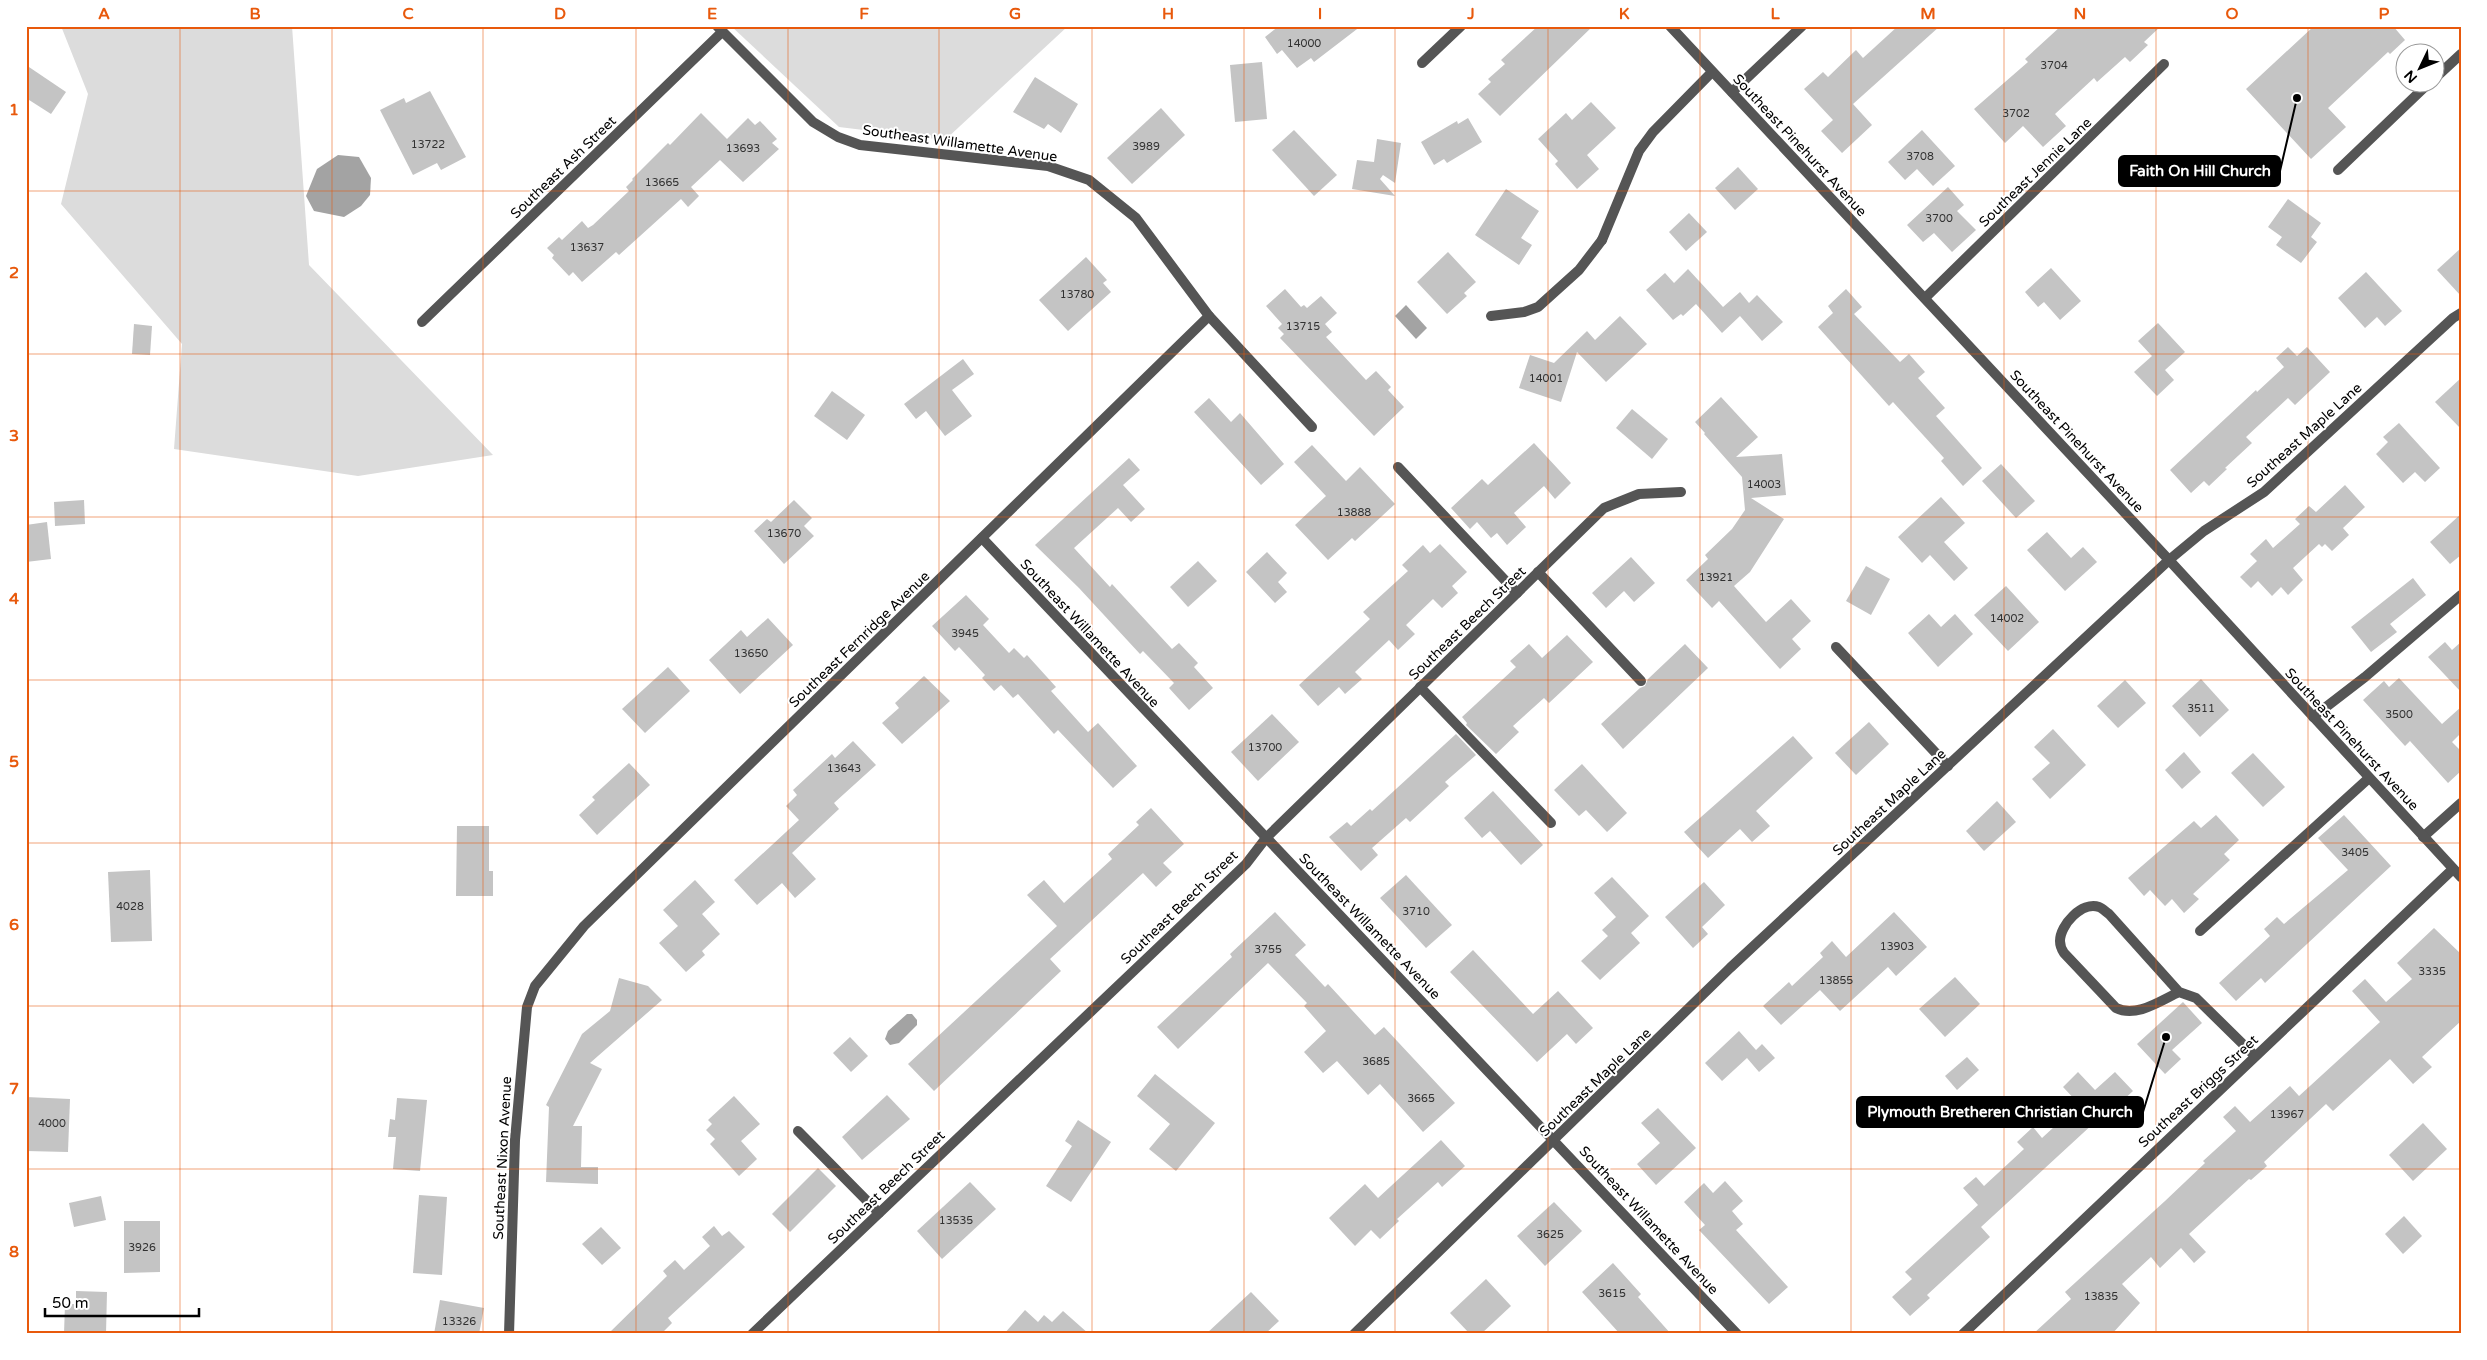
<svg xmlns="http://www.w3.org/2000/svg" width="2487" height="1360" font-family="'Varela Round',sans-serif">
<rect width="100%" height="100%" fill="#fff"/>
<g fill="#dcdcdc">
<path d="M61,26H292L309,265L493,455L358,476L174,449L182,344L61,204L88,94Z"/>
<path d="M731,26H1068L945,140L839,127Z"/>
</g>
<g fill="#a3a3a3">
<path d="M338,155L359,157L371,178L370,195L361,206L344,217L314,211L306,196L317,169Z"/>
<path d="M1406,305L1427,328L1416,339L1395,316Z"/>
<path d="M907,1014H912L917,1020V1025L899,1043L890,1045L885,1039L888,1031Z"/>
</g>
<g fill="#c4c4c4">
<path d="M1279,26H1361L1314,62L1311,58L1297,68L1282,50L1277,54L1265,37Z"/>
<path d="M1538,26H1593L1500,116L1478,94L1491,82L1488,79L1505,64L1501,60Z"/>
<path d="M1898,26H1940L1853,104L1872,125L1842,153L1821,131L1833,120L1804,89L1823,72L1828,77L1856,50L1863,58Z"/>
<path d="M2061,26H2161L2144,42L2148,45L2130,62L2125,57L2097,82L2094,78L2055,114L2066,126L2043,147L2023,126L2005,143L1974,109L2028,62L2025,59Z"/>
<path d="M2314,26H2393L2405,40L2390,54L2388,52L2328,108L2346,127L2311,159L2246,89Z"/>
<path d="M1262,62L1267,119L1235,122L1230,65Z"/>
<path d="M26,65L66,92L51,114L26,98Z"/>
<path d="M1035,77L1078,104L1061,133L1048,124L1044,129L1013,112Z"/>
<path d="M430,91L466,157L441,170L437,163L413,175L380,110L404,98L406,103Z"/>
<path d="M1591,102L1616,128L1587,155L1599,169L1577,189L1555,164L1558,161L1538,139L1566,113L1572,120Z"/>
<path d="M1161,108L1185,135L1132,184L1107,158Z"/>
<path d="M701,113L727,139L748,118L755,125L760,121L777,139L772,143L779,149L743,182L720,160L691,187L699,196L688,207L681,199L619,255L616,252L582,282L573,272L569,276L552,258L554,255L547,248L559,237L562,240L582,221L588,228L593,225L629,191L626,187L633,180L632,179L668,143L670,145Z"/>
<path d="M1468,118L1482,142L1447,163L1444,159L1434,165L1421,142L1457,121L1458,124Z"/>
<path d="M1294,130L1337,175L1314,196L1272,150Z"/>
<path d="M1922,130L1955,166L1933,186L1917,169L1905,180L1888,162Z"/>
<path d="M1377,139L1401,143L1395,183L1383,175L1380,179L1395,196L1352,189L1357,160L1374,162Z"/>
<path d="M1738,167L1758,189L1735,210L1715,188Z"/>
<path d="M1948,187L1964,205L1957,211L1976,230L1952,252L1934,233L1923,242L1907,225Z"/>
<path d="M1506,189L1539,211L1521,238L1532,245L1519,265L1475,235Z"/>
<path d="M2288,199L2321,223L2311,237L2317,242L2301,263L2276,245L2282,237L2268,227Z"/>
<path d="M1689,213L1707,232L1686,251L1669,232Z"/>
<path d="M2461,248V296L2437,270Z"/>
<path d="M1448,252L1476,282L1464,293L1467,296L1447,314L1417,282Z"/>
<path d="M1086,257L1107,280L1103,283L1111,292L1068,331L1039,300Z"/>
<path d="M2051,268L2081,301L2060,320L2044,302L2038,307L2025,292Z"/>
<path d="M1688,269L1723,307L1740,292L1749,303L1757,295L1783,322L1762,341L1740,316L1722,333L1696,304L1683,316L1681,314L1673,320L1646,290L1665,273L1674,283Z"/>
<path d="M2366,272L2402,311L2385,326L2377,317L2365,328L2338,298Z"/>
<path d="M1285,289L1301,307L1304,305L1307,308L1321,296L1337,313L1325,324L1332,332L1326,337L1366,380L1376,371L1391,387L1388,390L1404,407L1374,436L1280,338L1284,334L1278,328L1282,324L1266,306Z"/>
<path d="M1846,289L1862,307L1854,314L1900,362L1909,354L1925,372L1918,378L1945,408L1936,416L1982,468L1963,486L1941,461L1944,458L1893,402L1889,406L1818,327L1833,313L1828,306Z"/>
<path d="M1620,316L1647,344L1606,382L1577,352L1561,402L1519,388L1530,355L1554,363L1587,331L1595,340Z"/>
<path d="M2158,323L2185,352L2165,370L2174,380L2157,396L2134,372L2152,356L2138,341Z"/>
<path d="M134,324L152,326L150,355L132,354Z"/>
<path d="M2288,347L2297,356L2307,347L2330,372L2295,405L2288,398L2246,437L2252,443L2225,468L2227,469L2209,486L2204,481L2191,493L2170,470L2256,390L2257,392L2284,367L2276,358Z"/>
<path d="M963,359L974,374L952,390L972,416L945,436L926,411L916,419L904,404Z"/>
<path d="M2461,378V429L2435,402Z"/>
<path d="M832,391L865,415L847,440L814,416Z"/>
<path d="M1721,397L1758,437L1736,457L1782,454L1786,495L1751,498L1784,519L1750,572L1734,586L1766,622L1791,599L1811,621L1792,639L1801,649L1780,669L1719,601L1712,608L1686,580L1708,559L1705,555L1732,529L1745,510L1742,477L1704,434L1705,433L1695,422Z"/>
<path d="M1209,398L1231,422L1240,413L1284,464L1261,485L1194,412Z"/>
<path d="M1632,409L1668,439L1652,459L1616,428Z"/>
<path d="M2399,423L2440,468L2425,482L2415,472L2403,483L2376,454L2388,442L2383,437Z"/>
<path d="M1534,443L1571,483L1555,499L1544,486L1514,513L1526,527L1507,545L1497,533L1491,538L1477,522L1470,529L1451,508L1482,479L1488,485Z"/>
<path d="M1312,445L1346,481L1360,467L1395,504L1355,541L1352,538L1328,560L1295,525L1326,496L1294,462Z"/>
<path d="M1129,458L1140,470L1123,485L1145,509L1131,522L1118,508L1074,548L1110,587L1112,584L1172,649L1179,643L1198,663L1194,667L1213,688L1189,710L1169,688L1174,683L1143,651L1140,654L1079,588L1035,545Z"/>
<path d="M2001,464L2035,501L2016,518L1982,481Z"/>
<path d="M2345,485L2365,507L2343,528L2349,535L2332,551L2325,544L2322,547L2319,544L2293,568L2303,580L2288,595L2281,587L2272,596L2258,581L2251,588L2240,577L2257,561L2250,554L2266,539L2273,548L2300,524L2295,519L2309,506L2316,512Z"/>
<path d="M1941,497L1965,523L1944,542L1968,568L1954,581L1930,555L1922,563L1898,537Z"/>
<path d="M84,500L85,524L55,526L54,502Z"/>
<path d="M794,500L812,518L804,526L814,536L784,564L754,531L767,519L771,522Z"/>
<path d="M2461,514V555L2450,564L2430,542Z"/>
<path d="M47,522L51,559L26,562V525Z"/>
<path d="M2047,532L2071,558L2083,547L2097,562L2065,591L2027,550Z"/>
<path d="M1440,544L1467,572L1452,586L1458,593L1442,608L1433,599L1406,625L1415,634L1398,650L1389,640L1355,672L1362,679L1345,694L1339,687L1318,706L1299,685L1370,619L1363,612L1408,571L1402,565L1423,545L1430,553Z"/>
<path d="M1267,552L1287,573L1278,582L1287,592L1275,603L1246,572Z"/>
<path d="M1631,557L1655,583L1634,602L1624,591L1606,608L1592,593Z"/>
<path d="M1198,561L1217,581L1188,607L1170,587Z"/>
<path d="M1866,566L1890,579L1871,615L1846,601Z"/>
<path d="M2413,578L2426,595L2390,624L2397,632L2371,652L2351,627Z"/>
<path d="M2006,586L2039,622L2008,651L1974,615Z"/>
<path d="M966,595L989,619L983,625L1009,653L1014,648L1024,658L1027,655L1056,687L1051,691L1088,732L1098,723L1137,766L1113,788L1058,730L1054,734L1018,694L1013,698L1001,685L994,691L982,678L985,675L959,647L955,651L932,626Z"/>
<path d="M1929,614L1941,627L1955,614L1973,634L1938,667L1908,633Z"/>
<path d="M768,618L793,645L740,694L709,660L741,630L747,637Z"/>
<path d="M1567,635L1593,662L1549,703L1544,698L1513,726L1519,732L1496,754L1466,725L1467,723L1462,717L1516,667L1510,661L1529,644L1542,658Z"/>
<path d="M2445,642L2452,650L2461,642V692L2428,657Z"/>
<path d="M1685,644L1708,668L1623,749L1601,724L1640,688L1645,686L1648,679Z"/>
<path d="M668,667L690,691L645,733L622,709Z"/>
<path d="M924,676L950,701L902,744L882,723L899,708L895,703Z"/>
<path d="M2399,678L2442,724L2461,707V733L2452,742L2461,751V771L2448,783L2410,741L2405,746L2363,700L2384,681L2389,687Z"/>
<path d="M2201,679L2229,710L2200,737L2172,706Z"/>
<path d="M2125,680L2146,703L2118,728L2097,706Z"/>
<path d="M1272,714L1299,742L1258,781L1231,752Z"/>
<path d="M1869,722L1889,744L1856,775L1835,753Z"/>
<path d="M2053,729L2086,765L2050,799L2032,779L2050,763L2034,747Z"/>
<path d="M1456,734L1476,755L1445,782L1449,786L1410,822L1406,818L1372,848L1378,855L1361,871L1329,837L1347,822L1351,826L1370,809L1372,811Z"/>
<path d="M1793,736L1813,758L1756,811L1770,826L1752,842L1740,829L1708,858L1684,832Z"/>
<path d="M853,741L876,765L834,803L839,809L792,853L816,879L795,898L782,883L757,905L734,880L799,820L786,806L797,795L793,790L832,754L835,758Z"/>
<path d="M2184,752L2201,772L2182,789L2165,770Z"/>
<path d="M2253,753L2285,787L2263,807L2231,773Z"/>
<path d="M629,763L650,785L597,835L579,815L595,800L592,797Z"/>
<path d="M1582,764L1627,813L1607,832L1586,810L1579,816L1554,790Z"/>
<path d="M1493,791L1543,845L1521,865L1490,831L1482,838L1464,818Z"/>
<path d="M1997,801L2016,822L1984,851L1966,831Z"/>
<path d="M1151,808L1184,844L1163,863L1172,872L1156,887L1143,873L1050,959L1061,971L934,1091L908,1064L1057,926L1027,895L1044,880L1064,903L1112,859L1108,854L1139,825L1136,822Z"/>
<path d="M2216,815L2239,840L2224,854L2230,860L2193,894L2199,899L2184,913L2172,899L2165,906L2150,890L2144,896L2128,878L2194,821L2201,828Z"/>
<path d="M2344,815L2391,866L2265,983L2261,978L2236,1001L2219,983L2270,936L2264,929L2277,917L2284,924L2348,870L2318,838Z"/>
<path d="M457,826H489V871H493V896H456Z"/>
<path d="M150,870L152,941L111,942L108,872Z"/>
<path d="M1406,875L1452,925L1426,948L1380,898Z"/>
<path d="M1612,877L1649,916L1631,933L1640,943L1600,980L1581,961L1608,936L1602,930L1616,917L1594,893Z"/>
<path d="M695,880L715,902L702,914L720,934L702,951L705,955L686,972L659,943L678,926L663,910Z"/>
<path d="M1704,882L1725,905L1702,927L1708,934L1693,948L1665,917Z"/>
<path d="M1275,912L1306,945L1295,955L1325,987L1328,984L1375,1035L1384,1027L1455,1103L1423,1132L1380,1084L1368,1095L1337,1061L1323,1073L1304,1052L1326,1031L1304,1006L1307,1003L1268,963L1178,1049L1157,1027L1232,957L1230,954Z"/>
<path d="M1894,912L1927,947L1896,976L1888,967L1840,1011L1820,990L1781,1025L1763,1006L1789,982L1792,986L1823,957L1820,953L1832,941L1846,957Z"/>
<path d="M2434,928L2461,954V1021L2422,1057L2432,1067L2413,1084L2390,1059L2333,1111L2326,1104L2264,1162L2267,1166L2251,1180L2249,1179L2189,1234L2206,1252L2194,1263L2181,1248L2160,1268L2151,1257L2122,1284L2140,1303L2112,1334H2033L2071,1299L2065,1292L2165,1201L2205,1163L2203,1161L2236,1131L2223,1117L2235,1106L2250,1122L2290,1086L2299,1096L2380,1022L2352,991L2365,979L2386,1002L2412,979L2397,963Z"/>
<path d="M1473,950L1533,1014L1558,991L1593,1028L1576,1044L1567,1034L1537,1062L1450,972Z"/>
<path d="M1955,977L1980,1004L1945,1037L1919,1009Z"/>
<path d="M619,978L648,986L662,1000L590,1063L602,1069L573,1126H582L581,1167H598V1184L546,1182L549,1107L546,1105L582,1034L610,1011Z"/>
<path d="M2183,1002L2202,1023L2172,1050L2181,1059L2165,1074L2137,1044Z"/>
<path d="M1739,1031L1756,1050L1762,1044L1775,1058L1759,1072L1747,1058L1722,1081L1705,1063Z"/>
<path d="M850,1037L868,1056L851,1072L833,1053Z"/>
<path d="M1967,1057L1979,1070L1957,1090L1945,1076Z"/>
<path d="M2078,1072L2095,1090L2115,1072L2133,1091L2097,1124L2095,1122L1981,1227L1990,1237L1927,1295L1930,1298L1910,1316L1892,1297L1912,1279L1905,1272L1978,1205L1963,1188L1976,1177L1984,1186L2024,1149L2017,1142L2033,1127L2042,1138L2079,1104L2063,1087Z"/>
<path d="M1155,1074L1215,1123L1176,1171L1149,1149L1170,1124L1137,1096Z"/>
<path d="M887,1095L910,1119L862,1160L842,1137Z"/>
<path d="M734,1096L760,1124L741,1141L757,1159L739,1176L710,1144L715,1139L706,1130L712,1124L708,1120Z"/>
<path d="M26,1097L70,1099L68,1152L26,1151Z"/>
<path d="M397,1098L427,1100L420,1171L393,1169L396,1137H388L390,1119L395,1120Z"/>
<path d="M1658,1108L1696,1148L1656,1185L1637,1164L1660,1143L1641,1123Z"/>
<path d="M1078,1120L1111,1142L1071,1202L1046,1186L1072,1146L1065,1141Z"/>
<path d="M2423,1123L2447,1149L2413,1181L2389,1155Z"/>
<path d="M1441,1140L1465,1166L1442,1187L1438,1182L1397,1219L1399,1221L1380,1239L1371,1230L1355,1246L1329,1218L1365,1184L1378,1198Z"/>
<path d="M818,1168L836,1186L790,1232L772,1214Z"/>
<path d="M1725,1181L1743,1201L1732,1211L1743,1224L1736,1230L1788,1287L1769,1304L1699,1230L1705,1225L1684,1202L1704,1183L1713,1193Z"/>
<path d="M970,1182L996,1209L942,1259L917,1231Z"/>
<path d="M419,1195L447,1197L442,1275L413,1273Z"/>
<path d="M101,1196L106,1220L74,1227L69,1203Z"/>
<path d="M1554,1202L1582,1231L1545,1266L1517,1236Z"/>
<path d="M2404,1216L2422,1236L2403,1254L2385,1234Z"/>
<path d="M124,1221H160V1272L124,1273Z"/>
<path d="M714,1226L722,1236L729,1231L745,1247L668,1318L672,1323L661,1334H608L667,1276L663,1271L675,1260L684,1270L710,1246L702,1237Z"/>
<path d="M601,1227L621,1248L602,1265L582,1244Z"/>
<path d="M1613,1263L1641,1294L1638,1297L1671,1334H1620L1582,1292Z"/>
<path d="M1486,1279L1511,1306L1481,1334H1470L1450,1313Z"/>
<path d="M76,1291L107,1292L106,1334H64L65,1304H76Z"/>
<path d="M1251,1292L1279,1321L1265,1334H1206Z"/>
<path d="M440,1300L484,1308L479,1334H434Z"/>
<path d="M1025,1310L1038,1322L1044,1315L1052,1322L1063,1311L1089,1334H1004Z"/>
</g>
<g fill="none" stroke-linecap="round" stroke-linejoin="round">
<g stroke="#555" stroke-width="10">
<path d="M2434,79L2461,54"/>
<path d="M2338,170L2430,82"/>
<path d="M1491,316L1524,312L1538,307L1579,270L1602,240"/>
<path d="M1398,467L1517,593"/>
<path d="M1836,647L1948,766"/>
<path d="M1420,687L1551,823"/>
<path d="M2313,717L2365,677L2461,595"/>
<path d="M2423,837L2461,803"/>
<path d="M2200,931L2369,778"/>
<path d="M2179,992L2109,914C2106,912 2102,908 2099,907C2082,901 2060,925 2060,941C2060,945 2062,950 2064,953L2116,1008C2136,1018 2160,1001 2179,992L2196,998L2255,1056"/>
<path d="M798,1131L879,1213"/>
</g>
<g stroke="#555" stroke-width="10">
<path d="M717,26L813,122L838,137L860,145L1048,166L1089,180L1136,218L1209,316L1312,427"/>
<path d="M1670,26L2169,560L2461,877"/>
<path d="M1422,63L1461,26"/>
<path d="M1732,92L1802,26"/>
<path d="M1602,240L1639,151L1653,132L1712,72"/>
<path d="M1925,298L2164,64"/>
<path d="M422,322L722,32"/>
<path d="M982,538L1737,1334"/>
<path d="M1538,572L1641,681"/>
<path d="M509,1334L515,1140L527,1007L535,986L584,926L1209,316"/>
<path d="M752,1334L1246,864L1266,838L1604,508L1639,494L1681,492"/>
<path d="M1354,1334L1730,968L2169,560L2204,531L2264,492L2453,318L2461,313"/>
<path d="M1963,1334L2453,869"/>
</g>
</g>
<path fill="none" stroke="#e8590c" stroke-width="1" stroke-opacity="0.55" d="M180,26V1334M332,26V1334M483,26V1334M636,26V1334M788,26V1334M939,26V1334M1092,26V1334M1244,26V1334M1395,26V1334M1548,26V1334M1700,26V1334M1851,26V1334M2004,26V1334M2156,26V1334M2308,26V1334M26,191H2461M26,354H2461M26,517H2461M26,680H2461M26,843H2461M26,1006H2461M26,1169H2461"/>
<g text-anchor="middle" stroke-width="4" stroke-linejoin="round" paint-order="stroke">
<g font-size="11" fill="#313131">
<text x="1304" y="47">14000</text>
<text x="2054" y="69">3704</text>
<text x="2016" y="117">3702</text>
<text x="428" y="148">13722</text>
<text x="1146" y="150">3989</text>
<text x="743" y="152">13693</text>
<text x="1920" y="160">3708</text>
<text x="662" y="186">13665</text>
<text x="1939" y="222">3700</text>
<text x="587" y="251">13637</text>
<text x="1077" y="298">13780</text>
<text x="1303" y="330">13715</text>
<text x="1546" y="382">14001</text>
<text x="1764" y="488">14003</text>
<text x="1354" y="516">13888</text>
<text x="784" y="537">13670</text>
<text x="1716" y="581">13921</text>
<text x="2007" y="622">14002</text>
<text x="965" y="637">3945</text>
<text x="751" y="657">13650</text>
<text x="2201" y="712">3511</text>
<text x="2399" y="718">3500</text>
<text x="1265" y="751">13700</text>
<text x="844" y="772">13643</text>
<text x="2355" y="856">3405</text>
<text x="130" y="910">4028</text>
<text x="1416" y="915">3710</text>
<text x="1897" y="950">13903</text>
<text x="1268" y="953">3755</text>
<text x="2432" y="975">3335</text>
<text x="1836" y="984">13855</text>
<text x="1376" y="1065">3685</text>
<text x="1421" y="1102">3665</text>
<text x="2287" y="1118">13967</text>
<text x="52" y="1127">4000</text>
<text x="956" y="1224">13535</text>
<text x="1550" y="1238">3625</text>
<text x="142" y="1251">3926</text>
<text x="1612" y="1297">3615</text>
<text x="2101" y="1300">13835</text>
<text x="459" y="1325">13326</text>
</g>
<g font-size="14" fill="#000" stroke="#fff">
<text transform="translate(960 143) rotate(8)" y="5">Southeast Willamette Avenue</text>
<text transform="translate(1800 145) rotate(47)" y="5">Southeast Pinehurst Avenue</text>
<text transform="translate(563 167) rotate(-44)" y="5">Southeast Ash Street</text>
<text transform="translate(2035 172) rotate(-44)" y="5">Southeast Jennie Lane</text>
<text transform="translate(2304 435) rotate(-42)" y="5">Southeast Maple Lane</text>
<text transform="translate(2077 441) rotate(47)" y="5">Southeast Pinehurst Avenue</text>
<text transform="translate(1467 623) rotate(-44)" y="5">Southeast Beech Street</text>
<text transform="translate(1090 633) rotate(47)" y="5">Southeast Willamette Avenue</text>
<text transform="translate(859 639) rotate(-44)" y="5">Southeast Fernridge Avenue</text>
<text transform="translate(2352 739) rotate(47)" y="5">Southeast Pinehurst Avenue</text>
<text transform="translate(1889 802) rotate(-43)" y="5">Southeast Maple Lane</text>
<text transform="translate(1179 907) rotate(-44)" y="5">Southeast Beech Street</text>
<text transform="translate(1370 926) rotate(46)" y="5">Southeast Willamette Avenue</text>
<text transform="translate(1595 1082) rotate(-44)" y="5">Southeast Maple Lane</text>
<text transform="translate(2198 1091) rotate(-43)" y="5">Southeast Briggs Street</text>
<text transform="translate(502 1158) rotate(-87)" y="5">Southeast Nixon Avenue</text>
<text transform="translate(886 1187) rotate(-44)" y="5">Southeast Beech Street</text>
<text transform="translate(1649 1220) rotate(47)" y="5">Southeast Willamette Avenue</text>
</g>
</g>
<path fill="none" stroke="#000" stroke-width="2" d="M2297 98L2280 171M2166 1037L2143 1112"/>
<g fill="#000" stroke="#fff" stroke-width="2">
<circle cx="2297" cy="98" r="5"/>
<circle cx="2166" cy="1037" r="5"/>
</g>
<g fill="#000" stroke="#000" stroke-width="2">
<rect x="2119" y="156" width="161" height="30" rx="5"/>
<rect x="1857" y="1097" width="286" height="30" rx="5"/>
</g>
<g font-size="15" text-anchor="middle" font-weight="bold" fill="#fff">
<text x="2200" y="176">Faith On Hill Church</text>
<text x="2000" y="1117">Plymouth Bretheren Christian Church</text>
</g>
<rect width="2487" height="1360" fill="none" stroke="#ffffff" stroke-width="55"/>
<g transform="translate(2420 68) rotate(227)"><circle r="24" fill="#ffffff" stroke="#999999"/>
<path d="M0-4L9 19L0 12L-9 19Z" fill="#000000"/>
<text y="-8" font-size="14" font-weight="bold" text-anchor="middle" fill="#000000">N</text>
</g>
<path d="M45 1308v8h154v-8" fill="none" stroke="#000000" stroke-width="2.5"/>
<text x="52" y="1308" font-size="15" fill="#000000" stroke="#ffffff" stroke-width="4" paint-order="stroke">50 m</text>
<rect x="28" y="28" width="2432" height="1304" fill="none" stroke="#e8590c" stroke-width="2"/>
<g font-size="16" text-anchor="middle" font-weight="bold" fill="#e8590c">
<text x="104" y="19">A</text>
<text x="255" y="19">B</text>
<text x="408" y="19">C</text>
<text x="560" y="19">D</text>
<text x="712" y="19">E</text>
<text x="864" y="19">F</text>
<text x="1015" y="19">G</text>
<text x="1168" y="19">H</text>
<text x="1320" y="19">I</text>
<text x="1471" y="19">J</text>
<text x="1624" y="19">K</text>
<text x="1775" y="19">L</text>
<text x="1928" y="19">M</text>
<text x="2080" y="19">N</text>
<text x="2232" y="19">O</text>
<text x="2384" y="19">P</text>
<text x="14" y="115">1</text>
<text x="14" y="278">2</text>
<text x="14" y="441">3</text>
<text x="14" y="604">4</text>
<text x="14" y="767">5</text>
<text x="14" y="930">6</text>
<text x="14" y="1094">7</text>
<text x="14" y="1257">8</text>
</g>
</svg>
